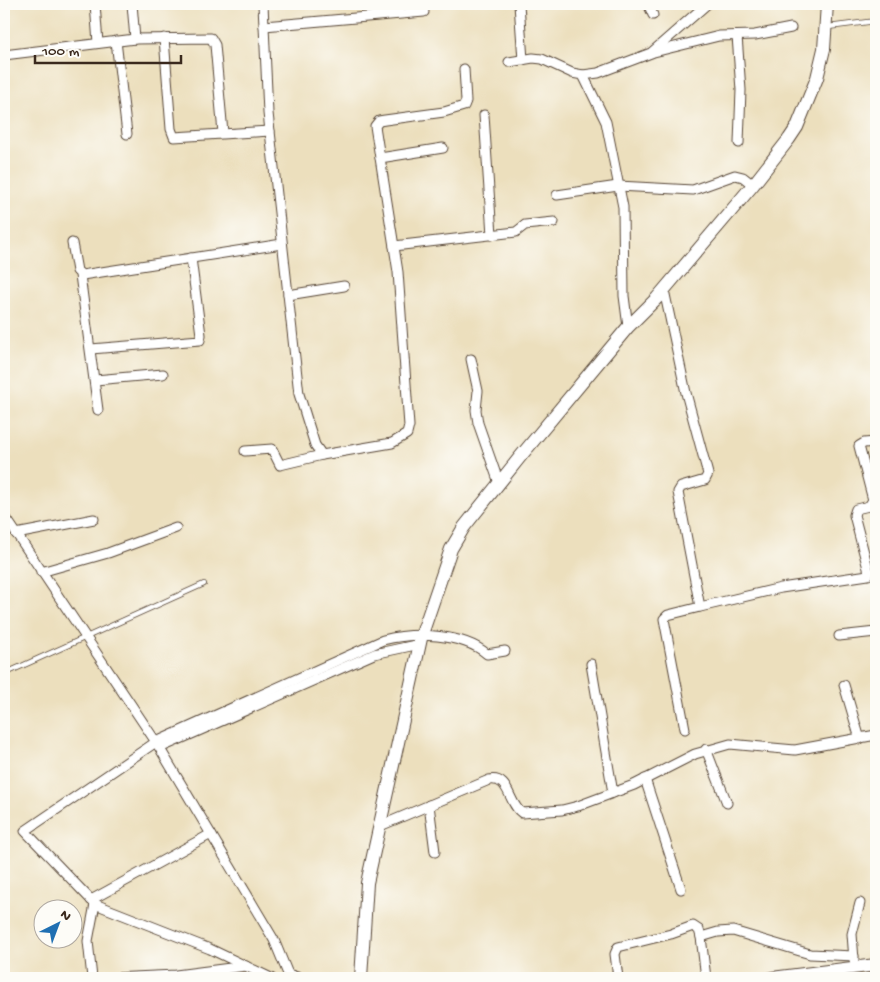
<svg xmlns="http://www.w3.org/2000/svg" width="880" height="982" font-family="'Gochi Hand',sans-serif">
<rect width="100%" height="100%" fill="#fdfcf7"/>
<filter id="ink" filterUnits="userSpaceOnUse"><feTurbulence type="fractalNoise" baseFrequency=".02" numOctaves="2"/><feDisplacementMap in="SourceGraphic" scale="10" xChannelSelector="R" yChannelSelector="G"/><feConvolveMatrix kernelMatrix="1 2 1 2 8 2 1 2 1" color-interpolation-filters="sRGB"/></filter>
<filter id="wash" filterUnits="userSpaceOnUse"><feTurbulence type="fractalNoise" baseFrequency=".0096" numOctaves="4" result="noise"/><feDisplacementMap in="SourceGraphic" scale="20" xChannelSelector="R" yChannelSelector="G"/><feGaussianBlur stdDeviation="1.12" result="paint"/><feColorMatrix in="noise" values="0 0 0 0 0 0 0 0 0 0 0 0 0 0 0 0 0 1.4 0 .05"/><feComposite in="paint" operator="in"/></filter>
<g filter="url(#wash)">
<rect width="100%" height="100%" fill="#ecdfbd"/>
</g>
<g filter="url(#ink)">
<g fill="none" stroke-linecap="round" stroke-linejoin="round">
<defs>
<g id="lane">
<path d="M828,27L876,21"/>
<path d="M4,674L204,584"/>
</g>
<g id="street">
<path d="M95,4L98,43"/>
<path d="M132,4L135,39"/>
<path d="M263,4L268,113L299,394L315,445L322,455L392,443L407,434L409,426L398,272L375,126L379,121L385,120L444,112L464,106L466,101L464,69"/>
<path d="M519,4L523,60"/>
<path d="M648,4L653,15"/>
<path d="M264,26L424,12"/>
<path d="M737,36L741,90L739,143"/>
<path d="M164,38L171,129L174,137L270,131"/>
<path d="M116,41L127,134"/>
<path d="M654,52L719,36L755,35L791,28"/>
<path d="M4,55L135,39L211,38L215,45L223,133"/>
<path d="M509,62L533,58L542,59L572,73L583,75L598,73L651,53L707,4"/>
<path d="M583,75L606,122L623,207L624,296L628,327"/>
<path d="M484,115L492,235"/>
<path d="M380,158L443,148"/>
<path d="M557,195L618,186L693,190L735,175L743,177L753,185"/>
<path d="M72,243L77,271L82,275L282,244"/>
<path d="M394,246L516,232L525,225L554,222"/>
<path d="M80,275L98,410"/>
<path d="M664,290L686,393L708,474L705,480L681,487L678,492L700,607L668,615L664,619L685,729"/>
<path d="M288,295L344,286"/>
<path d="M91,349L200,340L201,335L191,258"/>
<path d="M471,359L478,391L476,410L478,423L499,483"/>
<path d="M95,380L163,374"/>
<path d="M245,451L272,449L280,465L322,455"/>
<path d="M4,515L156,742L274,940L288,974L300,978"/>
<path d="M16,534L94,519"/>
<path d="M41,572L108,553L176,528"/>
<path d="M700,607L781,588L868,575L869,572L854,515L856,509L869,506L873,500L859,446L864,443L876,442"/>
<path d="M839,636L876,632"/>
<path d="M876,663V672"/>
<path d="M591,664L613,793"/>
<path d="M844,685L860,739"/>
<path d="M160,748L374,654L420,644"/>
<path d="M706,749L727,803"/>
<path d="M645,779L681,889"/>
<path d="M429,805L435,852"/>
<path d="M380,826L489,780C510,776 508,804 522,813L562,810L578,806L634,785L695,754L730,744L795,750L876,735"/>
<path d="M91,900L211,834"/>
<path d="M701,937L718,932L733,931L810,954L854,956"/>
<path d="M854,960L852,934L860,903"/>
<path d="M92,978L88,941L95,904"/>
<path d="M112,978L176,975L246,966"/>
<path d="M271,978L210,949L95,904L25,831L156,742L383,640C414,632 462,633 487,654L505,651"/>
<path d="M618,978L615,954L618,947L671,934L693,926L699,930L701,937L706,978"/>
</g>
<g id="secondary">
<path d="M361,978L367,883L422,634L451,549L464,527L520,457L628,327L657,298L753,185L789,139L797,127L817,78L824,49L827,4"/>
<path d="M772,978L876,965"/>
</g>
</defs>
<use href="#lane" stroke="#564536" stroke-width="6"/>
<use href="#street" stroke="#564536" stroke-width="11"/>
<use href="#secondary" stroke="#564536" stroke-width="14"/>
<use href="#lane" stroke="#fff" stroke-width="4.5"/>
<use href="#street" stroke="#fff" stroke-width="9"/>
<use href="#secondary" stroke="#fff" stroke-width="12"/>
</g>
</g>
<rect width="880" height="982" fill="none" stroke="#fdfcf7" stroke-width="20"/>
<g transform="translate(58 924) rotate(42)"><circle r="24" fill="#fdfcf7" stroke="#afa8a0"/>
<path d="M0-4L9 19L0 12L-9 19Z" fill="#1f6fb2"/>
<text y="-8" font-size="14" font-weight="bold" text-anchor="middle" fill="#3b2a1e">N</text>
</g>
<path d="M35 55v8h146v-8" fill="none" stroke="#3b2a1e" stroke-width="2.5"/>
<text x="42" y="55" font-size="15" fill="#3b2a1e" stroke="#fdfcf7" stroke-width="4" paint-order="stroke">100 m</text>
</svg>
